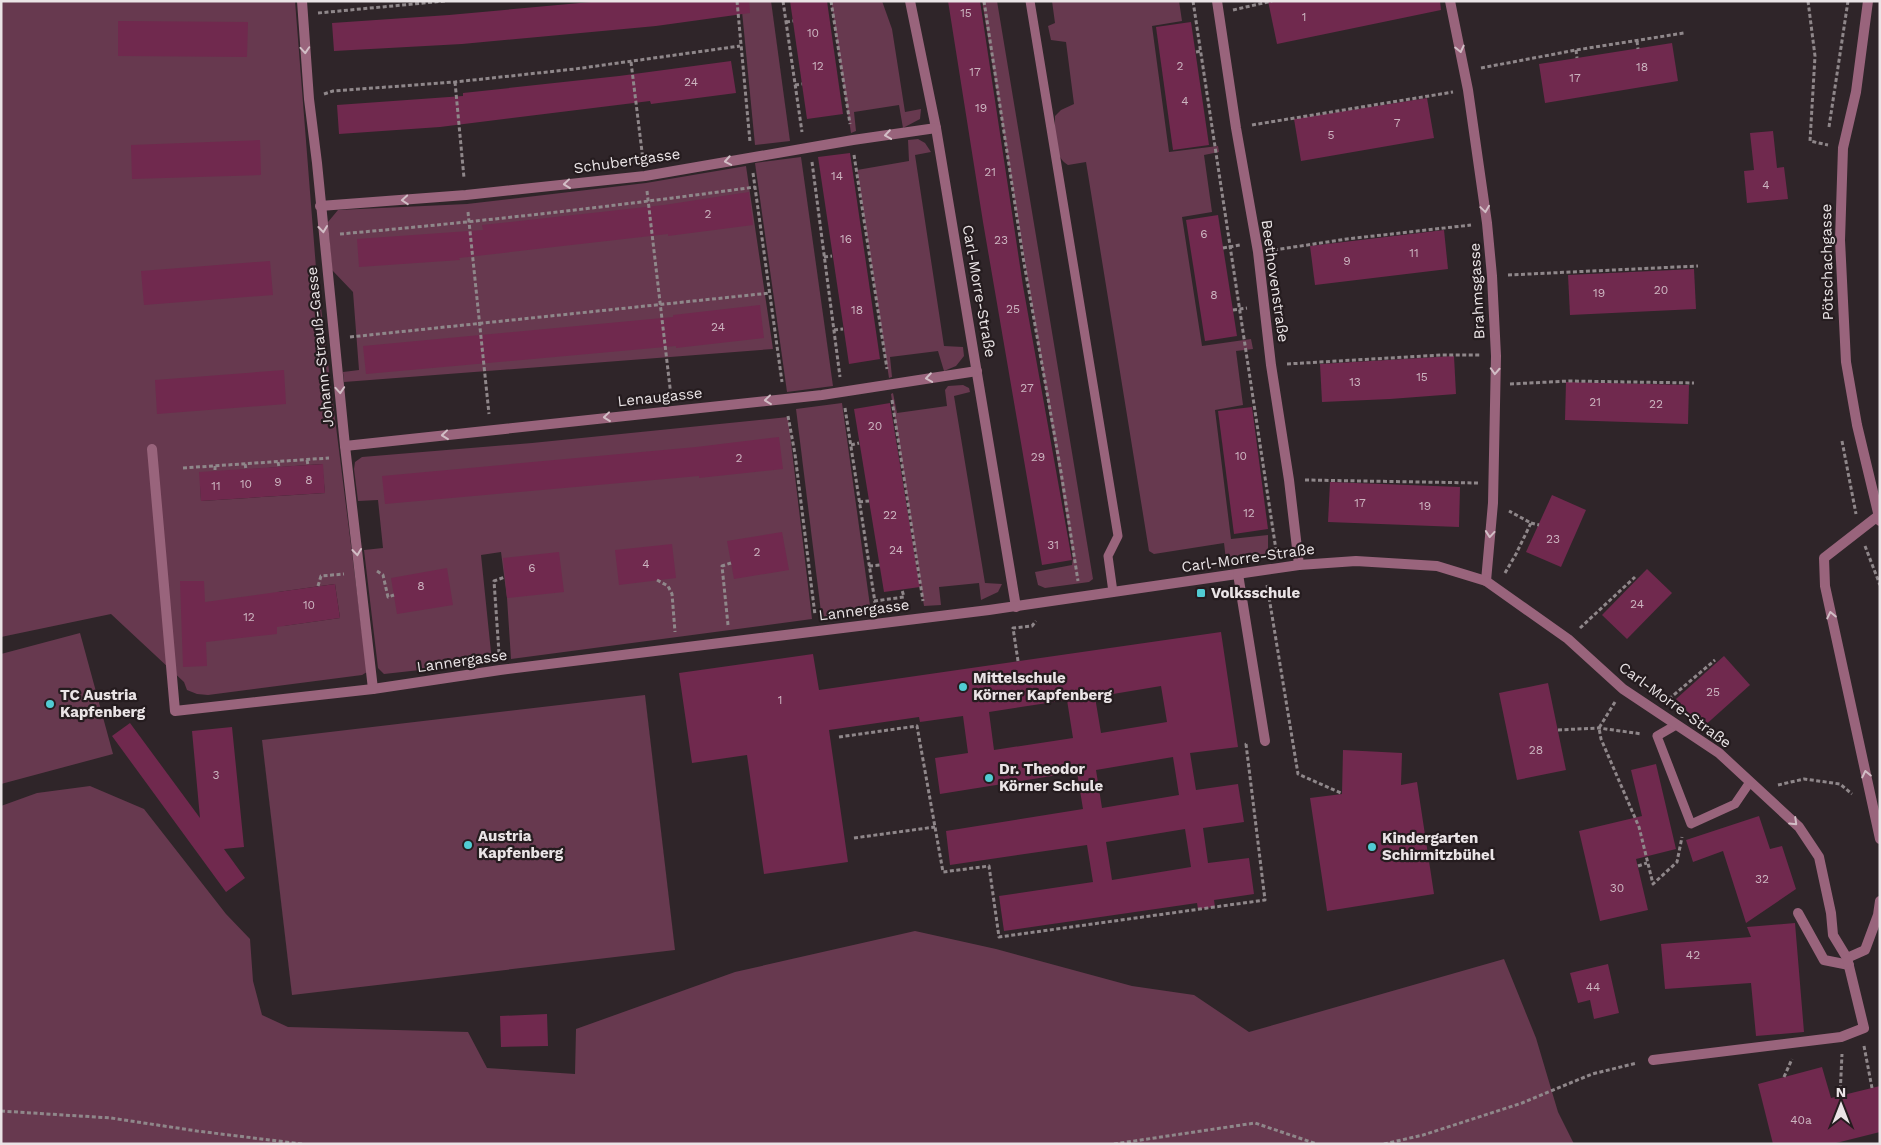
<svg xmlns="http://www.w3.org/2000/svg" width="1881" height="1145" font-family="'Work Sans',sans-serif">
<rect width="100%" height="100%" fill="#2f2529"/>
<g fill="#67394f" fill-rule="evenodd">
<path d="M1,1H295L316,268L367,672L362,675L208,695L197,694L187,690L184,682L111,614L1,637ZM322,464L325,493L201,501L200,473ZM335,584L340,618L283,626L278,592ZM273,594L277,633L226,639Z"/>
<path d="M741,1H771L790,141L755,145Z"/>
<path d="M831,1H882L892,29L905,112L921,109L920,119L903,128L899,105L854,112L856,131L851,133Z"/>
<path d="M982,1H997L1093,579L1089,582L1045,588L1038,585L1035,572L1072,565L1073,556Z"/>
<path d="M1052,1H1179L1182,21L1152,26L1169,152L1218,146L1219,152L1204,155L1212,212L1182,217L1202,346L1251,339L1253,349L1236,351L1243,405L1215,410L1231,539L1268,535V551L1263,556L1226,560L1224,543L1154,554L1149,551L1086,162L1068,165C1053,156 1055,132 1055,116L1061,110L1074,104L1066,42L1051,40L1048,26L1055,23Z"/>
<path d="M918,139L925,143L931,152L915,155L944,346L963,347L964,356L956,366L944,371L938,351L890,357L892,377L889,378L857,170L909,161L908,140Z"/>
<path d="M801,157L833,386L787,392L755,163Z"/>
<path d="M746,166L773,349L344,382L343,372L359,370L353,292L332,270L328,222L338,210L467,204L646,183Z"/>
<path d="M963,385L969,388L970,392L954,396L985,583L1002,584L998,592L981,600L979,583L939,587L941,605L924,606L891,394L893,393L897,413L947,406L945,390L948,386Z"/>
<path d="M842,403L871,613L822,620L796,409Z"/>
<path d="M788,417L812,619L511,659L507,598L501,552L481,555L492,662L384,674L378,668L364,550L383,548L378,500L358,501L354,469L355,462L362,457L532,443Z"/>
<path d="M80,633L113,754L1,784V654Z"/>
<path d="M645,695L675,950L292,995L262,740Z"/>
<path d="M90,786L144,809L226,914L250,939L253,981L262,1015L288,1027L468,1032L487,1068L575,1074L576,1029L735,972L915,931L996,949L1132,986L1194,995L1249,1032L1504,959L1536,1038L1558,1112L1574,1144H1V806L37,793Z"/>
</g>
<g fill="#70294e" fill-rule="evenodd">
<path d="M602,1H749L750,13L656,26L538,37L462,44L334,51L332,23L449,15Z"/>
<path d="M790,1H827L843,114L807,119Z"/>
<path d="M948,1H980L1023,286L1072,560L1042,565L983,222Z"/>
<path d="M1268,1H1440L1441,10L1277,44Z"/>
<path d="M118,21L248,22L247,57L118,56Z"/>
<path d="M1191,22L1209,145L1173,150L1156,27Z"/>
<path d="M1672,43L1678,81L1545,103L1539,64Z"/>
<path d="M731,61L736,93L651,104L650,101L440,127L339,134L337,105L463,96V93L619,76Z"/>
<path d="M1427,98L1434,138L1301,161L1294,119Z"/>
<path d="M1773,131L1777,168L1784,167L1788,199L1747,203L1744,171L1754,170L1750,133Z"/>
<path d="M260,140L261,175L132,179L131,145Z"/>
<path d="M850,153L880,359L849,364L818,157Z"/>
<path d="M749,192L753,225L668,236V234L459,258L460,260L359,267L357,239L483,230L482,225L664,205Z"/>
<path d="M1218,215L1237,336L1205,341L1186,220Z"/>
<path d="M1444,230L1448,269L1315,285L1310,246Z"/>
<path d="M270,261L273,295L144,305L141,271Z"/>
<path d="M1694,269L1696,309L1570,315L1568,275Z"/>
<path d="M760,305L764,338L676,348V346L366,374L363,346L673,317V315Z"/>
<path d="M1454,356L1456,394L1390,399L1322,402L1320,364Z"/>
<path d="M284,370L286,404L157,414L155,380Z"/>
<path d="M1566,382L1689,385L1688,424L1565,420Z"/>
<path d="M890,403L920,587L884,592L854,409Z"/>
<path d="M1252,407L1268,529L1234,534L1218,411Z"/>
<path d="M779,437L783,469L699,478V476L385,504L382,476L696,447Z"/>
<path d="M323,464L325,493L201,501L199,472Z"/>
<path d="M1330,482L1460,487L1459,527L1328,522Z"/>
<path d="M1552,495L1586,510L1561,567L1526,552Z"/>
<path d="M782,532L789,570L734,579L727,541Z"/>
<path d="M672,544L676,578L619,585L615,550Z"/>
<path d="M559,552L564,592L507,598L503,558Z"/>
<path d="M447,568L453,605L397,614L391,578Z"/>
<path d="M1647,569L1672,593L1627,639L1602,615Z"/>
<path d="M180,581H204L205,602L335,584L340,618L277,627V634L206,642L207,666L183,667Z"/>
<path d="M1221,632L1238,747L1190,753L1196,790L1238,784L1244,822L1203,828L1208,863L1249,858L1254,894L1214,900L1215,907L1198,909L1197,903L1004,931L999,896L1093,882L1087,845L950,865L946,831L1083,809L1077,772L940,794L935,758L968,753L963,716L920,722L919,717L829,730L848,862L764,874L747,755L692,763L679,673L813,654L819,690ZM1161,686L1167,722L1101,733L1095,697ZM1067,700L1073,738L994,750L989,712ZM1173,757L1179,795L1102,808L1096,770ZM1185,829L1191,867L1112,880L1106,842Z"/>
<path d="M1724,656L1750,685L1702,728L1676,699Z"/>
<path d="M1548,683L1566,770L1517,780L1499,693Z"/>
<path d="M130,723L200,818L192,731L232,727L244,847L224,849L245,878L226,892L112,736Z"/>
<path d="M1343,750L1402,753L1401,785L1417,782L1434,894L1327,911L1310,798L1342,794Z"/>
<path d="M1656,764L1676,849L1636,859L1648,910L1600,921L1579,831L1642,816L1631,770Z"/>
<path d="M1759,816L1770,849L1782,846L1796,889L1746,923L1723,851L1693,862L1686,840Z"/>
<path d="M1795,923L1804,1032L1756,1036L1751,983L1665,989L1661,944L1751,937L1747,927Z"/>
<path d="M1608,964L1619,1013L1594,1019L1590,1000L1578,1003L1570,973Z"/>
<path d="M547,1014L548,1046L501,1047L500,1016Z"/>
<path d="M1822,1067L1831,1098L1880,1086V1132L1832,1144H1773L1758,1084Z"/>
</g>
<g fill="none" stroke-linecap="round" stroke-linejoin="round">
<g stroke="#8f878a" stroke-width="3" stroke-dasharray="4 2.5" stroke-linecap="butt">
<path d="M737,1L750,142"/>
<path d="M783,1L802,132"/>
<path d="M831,1L850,124"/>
<path d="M984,1L1023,257L1061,472L1078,581"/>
<path d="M1193,1L1276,550L1274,553"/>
<path d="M1808,1L1815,56L1810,141L1828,145"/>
<path d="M1233,10L1272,1"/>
<path d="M318,13L445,1"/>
<path d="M786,22L793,21"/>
<path d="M1637,41L1638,49"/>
<path d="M1576,50L1577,58"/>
<path d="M1196,52L1201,51"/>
<path d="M631,62L643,160"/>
<path d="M1481,68L1576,50L1684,33"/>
<path d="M455,82L464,178"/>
<path d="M795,85L802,84"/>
<path d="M324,94L333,91L455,82L575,69L740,46"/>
<path d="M1252,125L1453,92"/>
<path d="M1829,127L1848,1"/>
<path d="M854,155L887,369"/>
<path d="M812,162L840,377"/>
<path d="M753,173L782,382"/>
<path d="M647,191L671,396"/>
<path d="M468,212L489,414"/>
<path d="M340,234C478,222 617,206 755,187"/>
<path d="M1223,248L1240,245"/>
<path d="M1274,250L1347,239L1471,225"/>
<path d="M824,257L832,256"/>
<path d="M1508,275L1698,266"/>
<path d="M1233,310L1247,308"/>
<path d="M834,330L843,329"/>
<path d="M350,337L770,293"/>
<path d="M1287,364L1441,355H1480"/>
<path d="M1510,384L1569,381L1694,383"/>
<path d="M892,400L923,601"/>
<path d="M845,408L876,609"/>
<path d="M788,416L795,454L815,615"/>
<path d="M1842,441L1856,514"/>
<path d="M851,445L859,443"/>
<path d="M307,460L308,465"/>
<path d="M278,462L279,467"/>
<path d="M245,464L246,469"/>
<path d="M215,466V471"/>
<path d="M183,468L329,458"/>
<path d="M1305,480L1478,483"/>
<path d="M859,502L869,501"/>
<path d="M1531,523L1539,525"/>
<path d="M1865,546L1880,585"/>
<path d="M869,566L880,565"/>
<path d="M377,571L383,575L388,597L394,595"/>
<path d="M1505,573L1516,554L1531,523L1509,511"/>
<path d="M657,580L668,586L672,594L675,632"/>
<path d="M1267,585L1298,774L1341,793"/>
<path d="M318,586L321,576L344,574"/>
<path d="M874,601L904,597L902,590"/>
<path d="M728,625L722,566L731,563"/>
<path d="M1580,628L1635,577"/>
<path d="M499,653L494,581L505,577"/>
<path d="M1018,661L1013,628L1032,626L1036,621"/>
<path d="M1669,699L1715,660"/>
<path d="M1615,702L1599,728L1601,739L1639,827L1653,884L1677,862L1682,837"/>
<path d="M1558,730L1599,728L1642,734"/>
<path d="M839,737L917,726L943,872L989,866L999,937L1265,900L1246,744L1248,743"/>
<path d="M1778,785L1804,779L1840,784L1852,794"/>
<path d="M854,838L935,827"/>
<path d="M1638,866L1647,863"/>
<path d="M1864,1046L1872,1088"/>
<path d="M1784,1077L1792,1059"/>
<path d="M1840,1096L1842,1054"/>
<path d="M1,1111L111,1118L197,1131L302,1144"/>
<path d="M1114,1144L1255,1123L1317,1144"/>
<path d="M1384,1144L1423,1135L1522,1103L1592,1074L1637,1063"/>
</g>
<g stroke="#99647c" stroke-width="9">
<path d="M1030,1L1118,536L1108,556L1113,592"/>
<path d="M1676,725L1657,736L1691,824L1735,804L1750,782"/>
</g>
<g stroke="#99647c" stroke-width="10">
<path d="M302,1L309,99L317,163L345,446L373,689"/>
<path d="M910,1L936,128L1016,607"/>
<path d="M1217,1L1236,128L1258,252L1271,365L1289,480L1299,565"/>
<path d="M1450,1L1468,90L1487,223L1492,276L1496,356L1493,503L1486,581"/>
<path d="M1868,1L1856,92L1843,148L1840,240L1846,362L1857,425L1880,521"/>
<path d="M320,206L466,195L645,176L853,140L936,128"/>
<path d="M345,446L822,395L977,371"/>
<path d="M152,449L175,711L373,689L500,670L989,610L1299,565L1356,561L1437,566L1486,581L1568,639L1623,689L1719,753L1799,827L1819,857L1831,913L1833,935L1847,958L1865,950L1878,915L1880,901"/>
<path d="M1878,516L1824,558L1825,586L1880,839"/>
<path d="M1238,574L1265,741"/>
<path d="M1798,913L1824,960L1849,965"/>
<path d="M1653,1060L1841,1037L1864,1028L1847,958"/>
</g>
</g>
<defs><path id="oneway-chevron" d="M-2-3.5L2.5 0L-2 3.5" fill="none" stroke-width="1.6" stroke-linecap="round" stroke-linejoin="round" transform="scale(1.25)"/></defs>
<g stroke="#d2bec6">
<use href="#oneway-chevron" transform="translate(1460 49) rotate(77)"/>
<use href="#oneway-chevron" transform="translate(305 50) rotate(86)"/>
<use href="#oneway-chevron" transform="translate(888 135) rotate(172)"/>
<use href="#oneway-chevron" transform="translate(728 161) rotate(170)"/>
<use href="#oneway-chevron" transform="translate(567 184) rotate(174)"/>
<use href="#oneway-chevron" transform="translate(405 200) rotate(176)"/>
<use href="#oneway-chevron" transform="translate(1485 209) rotate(82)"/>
<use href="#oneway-chevron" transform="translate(323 229) rotate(84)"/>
<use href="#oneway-chevron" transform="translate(1495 371) rotate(93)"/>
<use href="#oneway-chevron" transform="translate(929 378) rotate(172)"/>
<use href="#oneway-chevron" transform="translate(340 390) rotate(86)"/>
<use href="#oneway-chevron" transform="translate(768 400) rotate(174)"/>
<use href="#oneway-chevron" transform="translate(607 417) rotate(174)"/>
<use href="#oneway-chevron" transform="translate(445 435) rotate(174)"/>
<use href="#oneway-chevron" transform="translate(1490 534) rotate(95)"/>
<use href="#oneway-chevron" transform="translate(357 552) rotate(84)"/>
<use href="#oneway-chevron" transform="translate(1831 615) rotate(-102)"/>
<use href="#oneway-chevron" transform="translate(1866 774) rotate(-102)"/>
<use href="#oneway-chevron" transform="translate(1794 822) rotate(44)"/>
</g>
<g fill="#51ccd3" stroke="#251c1f" stroke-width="2">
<rect x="1196" y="588" width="10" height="10" rx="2.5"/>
<circle cx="963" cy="687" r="5"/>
<circle cx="50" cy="704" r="5"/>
<circle cx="989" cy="778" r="5"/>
<circle cx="468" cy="845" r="5"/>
<circle cx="1372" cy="847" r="5"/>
</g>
<g text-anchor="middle" stroke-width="4.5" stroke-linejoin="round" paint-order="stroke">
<g font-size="12" fill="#ccb5c0">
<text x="966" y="17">15</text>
<text x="1304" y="21">1</text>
<text x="813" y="37">10</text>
<text x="818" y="70">12</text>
<text x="1180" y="70">2</text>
<text x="1642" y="71">18</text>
<text x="975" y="76">17</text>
<text x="1575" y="82">17</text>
<text x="691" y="86">24</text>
<text x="1185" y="105">4</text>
<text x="981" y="112">19</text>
<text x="1397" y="127">7</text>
<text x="1331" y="139">5</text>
<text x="990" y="176">21</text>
<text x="837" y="180">14</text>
<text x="1766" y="189">4</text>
<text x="708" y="218">2</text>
<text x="1204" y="238">6</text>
<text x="846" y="243">16</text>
<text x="1001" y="244">23</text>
<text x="1414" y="257">11</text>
<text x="1347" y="265">9</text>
<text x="1661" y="294">20</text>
<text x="1599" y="297">19</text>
<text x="1214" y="299">8</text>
<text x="1013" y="313">25</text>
<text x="857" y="314">18</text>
<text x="718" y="331">24</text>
<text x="1422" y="381">15</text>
<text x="1355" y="386">13</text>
<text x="1027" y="392">27</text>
<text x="1595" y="406">21</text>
<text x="1656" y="408">22</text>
<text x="875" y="430">20</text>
<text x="1241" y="460">10</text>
<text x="1038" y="461">29</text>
<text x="739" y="462">2</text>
<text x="309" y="484">8</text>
<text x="278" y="486">9</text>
<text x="246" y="488">10</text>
<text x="216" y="490">11</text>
<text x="1360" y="507">17</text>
<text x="1425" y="510">19</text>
<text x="1249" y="517">12</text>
<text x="890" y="519">22</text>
<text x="1553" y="543">23</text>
<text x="1053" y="549">31</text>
<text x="896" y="554">24</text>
<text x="757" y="556">2</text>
<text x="646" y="568">4</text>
<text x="532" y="572">6</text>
<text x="421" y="590">8</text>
<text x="1637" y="608">24</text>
<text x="309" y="609">10</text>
<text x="249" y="621">12</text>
<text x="1713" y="696">25</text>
<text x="780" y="704">1</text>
<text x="1536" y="754">28</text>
<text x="216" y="779">3</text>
<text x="1762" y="883">32</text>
<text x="1617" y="892">30</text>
<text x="1693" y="959">42</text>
<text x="1593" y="991">44</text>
<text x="1801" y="1124">40a</text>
</g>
<g font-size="15" fill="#eae4e6" stroke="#251c1f">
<text transform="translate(627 161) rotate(-8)" y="5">Schubertgasse</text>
<text transform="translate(1827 262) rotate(-91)" y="5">Pötschachgasse</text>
<text transform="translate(1275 281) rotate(82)" y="5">Beethovenstraße</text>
<text transform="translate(979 291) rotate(80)" y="5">Carl-Morre-Straße</text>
<text transform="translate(1477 291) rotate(-93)" y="5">Brahmsgasse</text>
<text transform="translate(320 347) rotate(-96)" y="5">Johann-Strauß-Gasse</text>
<text transform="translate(660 397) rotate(-6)" y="5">Lenaugasse</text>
<text transform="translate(1248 558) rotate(-8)" y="5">Carl-Morre-Straße</text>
<text transform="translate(864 610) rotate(-7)" y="5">Lannergasse</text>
<text transform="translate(462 661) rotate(-8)" y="5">Lannergasse</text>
<text transform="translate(1675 705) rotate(36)" y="5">Carl-Morre-Straße</text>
</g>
<g font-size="15" font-weight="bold" fill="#eae4e6" stroke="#251c1f" text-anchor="start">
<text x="1211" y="598">Volksschule</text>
<text x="973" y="683">Mittelschule<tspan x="973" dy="17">Körner Kapfenberg</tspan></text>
<text x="60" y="700">TC Austria<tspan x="60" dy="17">Kapfenberg</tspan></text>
<text x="999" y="774">Dr. Theodor<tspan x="999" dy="17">Körner Schule</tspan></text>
<text x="478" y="841">Austria<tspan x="478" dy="17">Kapfenberg</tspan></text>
<text x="1382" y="843">Kindergarten<tspan x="1382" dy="17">Schirmitzbühel</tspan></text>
</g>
</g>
<rect width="1881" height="1145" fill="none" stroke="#eae4e6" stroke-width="5"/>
<g transform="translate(1841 1105)" stroke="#251c1f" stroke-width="4" paint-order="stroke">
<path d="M0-4L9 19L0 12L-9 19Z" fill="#eae4e6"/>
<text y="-8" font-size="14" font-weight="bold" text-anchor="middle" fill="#eae4e6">N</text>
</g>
</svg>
